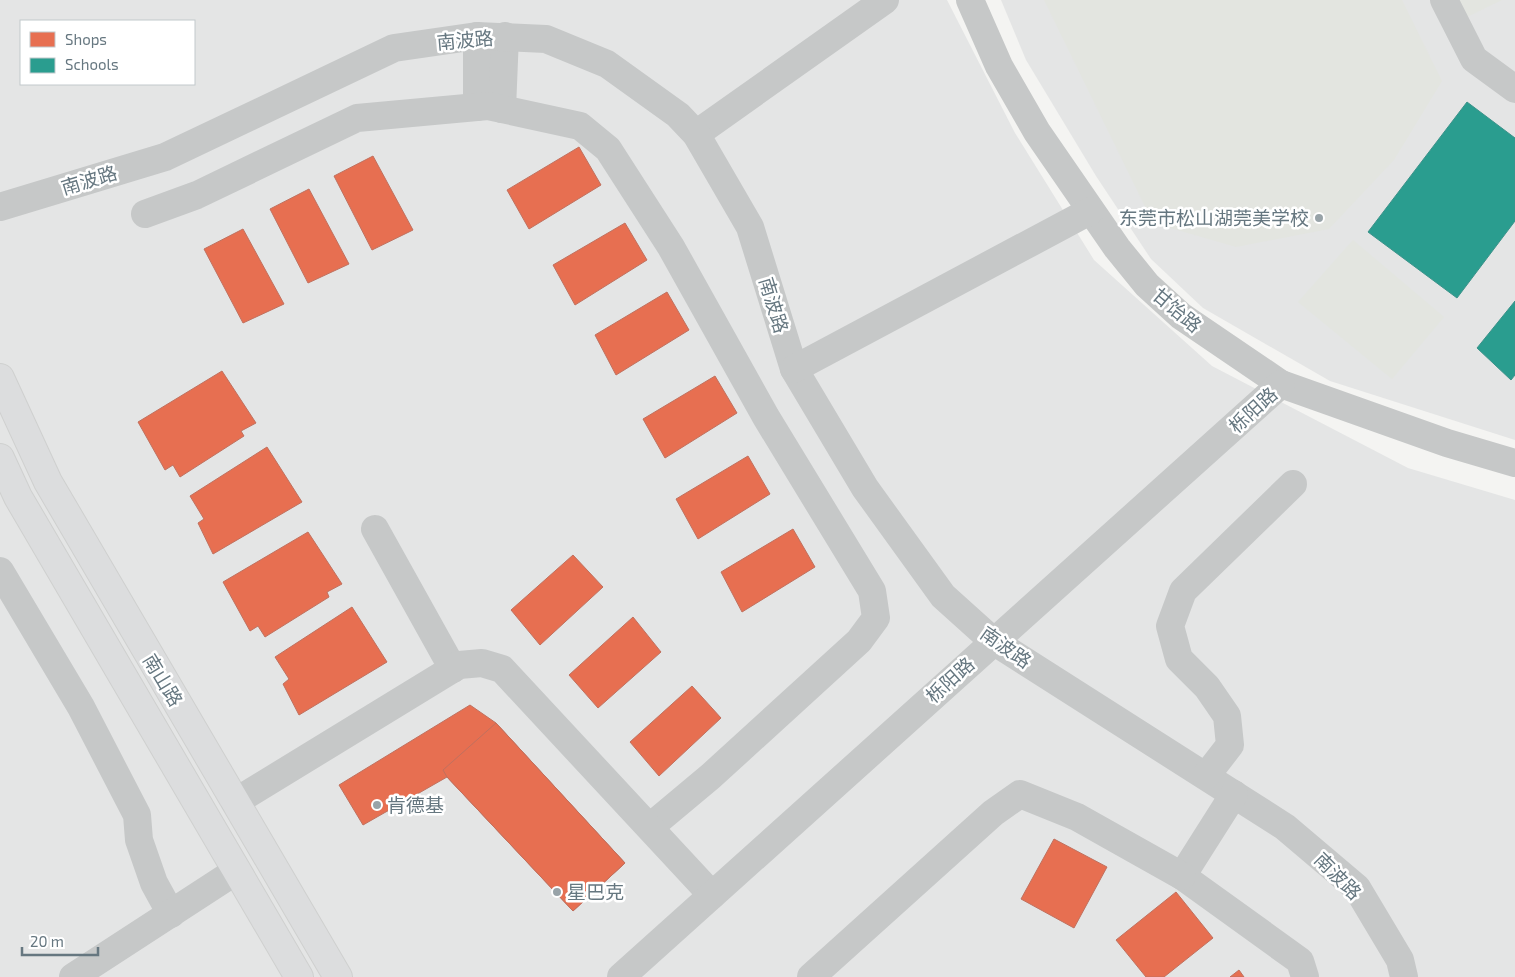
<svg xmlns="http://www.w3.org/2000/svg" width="1515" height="977" font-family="'Exo 2','Noto Sans SC',sans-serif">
<rect width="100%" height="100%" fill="#f4f4f2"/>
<g fill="#e4e5e5" fill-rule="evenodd">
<path d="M0,0H947L1015,133L1094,260L1212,366L1408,468L1515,500V977H0ZM21,21H194V84H21Z"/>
<path d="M1001,0H1515V440L1330,381L1203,308L1151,259L1096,176L1026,60Z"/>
</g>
<g fill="#e3e5e0">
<path d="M1044,0H1402L1442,81L1394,160L1329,229L1236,247L1153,223Z"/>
<path d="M1452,0H1502L1461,20Z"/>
<path d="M1353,240L1444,317L1392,379L1298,302Z"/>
</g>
<g fill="#e76f51" stroke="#c0715f">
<path d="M579,147L601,185L529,229L507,190Z"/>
<path d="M373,156L413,230L372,250L334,176Z"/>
<path d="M309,189L349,264L308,283L270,209Z"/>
<path d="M625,223L647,260L575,305L553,265Z"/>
<path d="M243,229L284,304L243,323L204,249Z"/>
<path d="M667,292L689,330L616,375L595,335Z"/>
<path d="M222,371L256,423L241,431L244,436L180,477L173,465L165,470L138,422Z"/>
<path d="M715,376L737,413L665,458L643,419Z"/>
<path d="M267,447L302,502L213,554L198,523L204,519L190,496Z"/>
<path d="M748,456L770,494L698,539L676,499Z"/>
<path d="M793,529L815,567L742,612L721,572Z"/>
<path d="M308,532L342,584L327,592L329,597L265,637L258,626L250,631L223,582Z"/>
<path d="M573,555L603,587L540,645L511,610Z"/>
<path d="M352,607L387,662L299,715L283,684L289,679L275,657Z"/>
<path d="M633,617L661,652L598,708L569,675Z"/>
<path d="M692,686L721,718L659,776L630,742Z"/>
<path d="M470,705L496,723L625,863L573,911L447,777L363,825L339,785Z"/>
<path d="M496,723L625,863L573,911L447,777L443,770Z"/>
<path d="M1054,839L1107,867L1074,928L1021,899Z"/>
<path d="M1176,892L1213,938L1164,977H1146L1116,940Z"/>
<path d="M1239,970L1244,977H1230Z"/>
</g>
<g fill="#2a9d8f" stroke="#3c928a">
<path d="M1467,102L1515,138V221L1457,298L1368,232Z"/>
<path d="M1515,301V375L1511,380L1477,348Z"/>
</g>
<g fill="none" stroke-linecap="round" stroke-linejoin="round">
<defs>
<g id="major">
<path d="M0,378L48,482L338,977"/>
<path d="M0,458L18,497L299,977"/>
</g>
</defs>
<use href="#major" stroke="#cfd0cf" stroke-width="30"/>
<g stroke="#c6c8c8" stroke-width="28">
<path d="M970,0L999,66L1037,132L1117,248L1147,285L1181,316L1281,384L1447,443L1515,463"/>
<path d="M1444,0L1474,59L1515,89"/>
<path d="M477,107V36"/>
<path d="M502,109L505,36"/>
<path d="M696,134L885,0"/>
<path d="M0,207L165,157L394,48L477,36L546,39L607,64L678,115L696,134L750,227L794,369L865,488L943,596L993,641L1285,827L1357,888L1400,960L1404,977"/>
<path d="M145,214L197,195L357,118L488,106L580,126L608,149L671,247L766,417L872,591L876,618L859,641L711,776L650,827"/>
<path d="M794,369L1090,211"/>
<path d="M375,529L453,669"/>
<path d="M0,571L81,707L137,815L139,840L154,883L171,914"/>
<path d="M1206,776L1230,745L1227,716L1207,687L1179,659L1170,626L1183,591L1293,484"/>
<path d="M1234,794L1182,876L1300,961L1305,977"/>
<path d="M235,802L459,665L482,663L502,669L712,895"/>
<path d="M73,977L236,871"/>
<path d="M621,977L1281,384"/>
<path d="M811,977L993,813L1020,794L1077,817L1182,876"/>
</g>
<use href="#major" stroke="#dcddde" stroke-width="28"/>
</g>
<g fill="#98a3a8" stroke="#fff" stroke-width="2">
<circle cx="1319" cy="218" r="5"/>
<circle cx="377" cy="805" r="5"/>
<circle cx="557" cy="892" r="5"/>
</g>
<g text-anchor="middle" stroke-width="5" stroke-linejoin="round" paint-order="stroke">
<g font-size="19" fill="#667780" stroke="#fff">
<text transform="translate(465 40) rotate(-5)" y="7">南波路</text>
<text transform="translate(89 180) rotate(-17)" y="7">南波路</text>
<text transform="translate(774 305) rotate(73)" y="7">南波路</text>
<text transform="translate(1177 310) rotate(40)" y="7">甘饴路</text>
<text transform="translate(1253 410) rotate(-42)" y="7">栎阳路</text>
<text transform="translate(1006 647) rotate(35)" y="7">南波路</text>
<text transform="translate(163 680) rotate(59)" y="7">南山路</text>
<text transform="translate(950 680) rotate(-42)" y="7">栎阳路</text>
<text transform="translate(1338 876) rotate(45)" y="7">南波路</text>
</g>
<g font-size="19" fill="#667780" stroke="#fff" text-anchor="start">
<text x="1309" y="225" text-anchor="end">东莞市松山湖莞美学校</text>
<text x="387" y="812">肯德基</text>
<text x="567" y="899">星巴克</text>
</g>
</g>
<rect x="20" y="20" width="175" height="65" fill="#ffffff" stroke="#c2c9cc"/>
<rect x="30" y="32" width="25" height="15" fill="#e76f51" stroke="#c2c9cc"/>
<text x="65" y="45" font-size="15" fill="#667780">Shops</text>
<rect x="30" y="58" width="25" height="15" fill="#2a9d8f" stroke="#c2c9cc"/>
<text x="65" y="70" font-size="15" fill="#667780">Schools</text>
<path d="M22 947v8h76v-8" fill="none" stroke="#667780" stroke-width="2.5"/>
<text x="30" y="947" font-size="15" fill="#667780" stroke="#ffffff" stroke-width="4" paint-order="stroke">20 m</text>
</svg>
